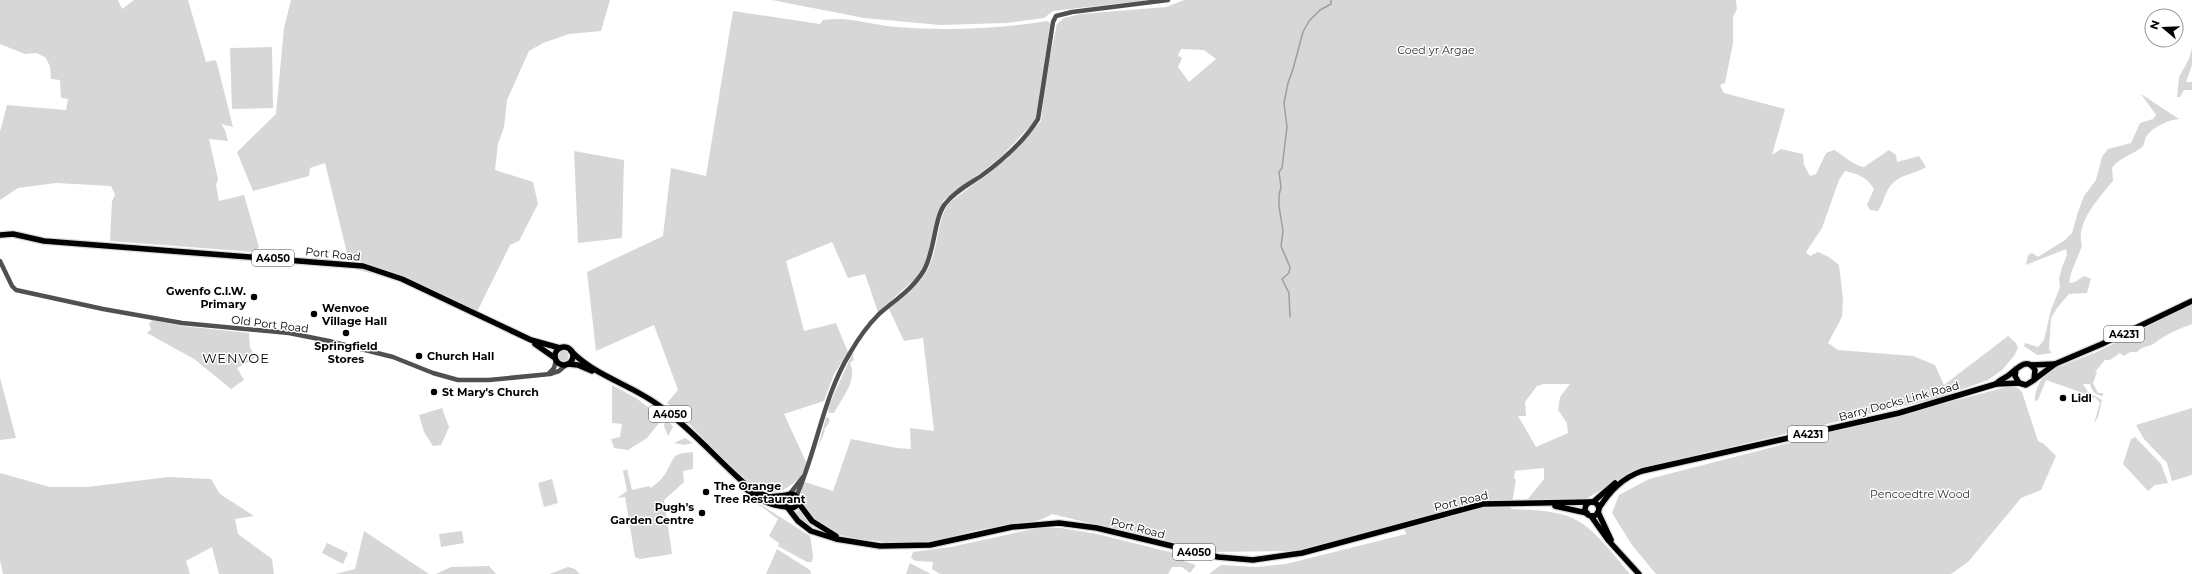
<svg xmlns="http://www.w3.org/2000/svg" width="2192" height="574" font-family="Montserrat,sans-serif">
<rect width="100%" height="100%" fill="#fff"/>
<g fill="#d7d7d7" fill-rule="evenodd">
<path d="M0,0H118L122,9L134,0H188L206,62L215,60L217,63L233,127L221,124L225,130L228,141L209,139L218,179L216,185L219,201L244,195L259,247L254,252L110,241L112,201L115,195L111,186L56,183L18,188L0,200V132L7,105L66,110L68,99L61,98L60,80L51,79L50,66L45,57L36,53L25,54L0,44Z"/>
<path d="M291,0H610L601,31L569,34L543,43L529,51L507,100L504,127L498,144L495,170L533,182L538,204L519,241L510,245L475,316L407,283L352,268L347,253L325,163L310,168L309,176L253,191L237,152L276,114L284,28Z"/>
<path d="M772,0H1149L1053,11L1044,18L1006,23L940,25L864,18Z"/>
<path d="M1184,0H1736L1737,9L1733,17V43L1725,83L1720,85L1724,93L1785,109L1772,155L1781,149L1803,154L1804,165L1810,176L1816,174L1826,153L1834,150C1845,156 1852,165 1864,167L1889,150L1896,155L1897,162L1919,156L1926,167C1916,174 1901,174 1892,184C1885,191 1884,202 1878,211L1870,210L1867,205L1874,189C1867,177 1858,174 1845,171L1839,180L1822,228L1806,252L1810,256L1818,252L1829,257L1839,265L1843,299L1842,317L1828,343L1838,350L1913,356L1935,365L1944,385L2008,336L2016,343L2018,348L2014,356L2002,370L1988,380L1938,398L1636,469L1586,499L1576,501L1527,500L1544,479V468L1515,471L1514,479H1516L1511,509C1533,510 1561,510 1580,522C1600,535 1615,557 1630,574H1209L1221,565L1256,567L1286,564L1406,534L1402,524L1295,551L1208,552L1052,514C1036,525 1007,525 988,528C961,533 937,542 910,544C895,544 882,541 867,540C841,538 827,531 809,513C801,504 798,492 805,482L833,491L851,439L897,448L911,449L910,428L934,431L923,338L904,341L889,309C904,296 923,283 930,264C939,244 937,220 949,203L1008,158L1041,121L1046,75L1057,24L1064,18L1080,14L1166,7ZM1181,49L1204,50L1216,59L1189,82L1178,67L1182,58L1178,55ZM1544,384H1570L1560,397L1558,410L1567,423L1568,433L1536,447L1518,416H1526L1525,402L1537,386Z"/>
<path d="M733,11L820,24L823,20C847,16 872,25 896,27C946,31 998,29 1048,21L1050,24L1037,116L1034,122L1000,158L943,201L926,262L915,279L878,312L865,274L848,278L832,242L786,261L804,331L836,323L848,352L834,374L824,401L784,414L807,464C804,473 799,479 791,485C785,489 779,493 771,492C745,491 691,421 667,403L678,390L654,325L596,351L587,272L663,236L671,168L706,176Z"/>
<path d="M272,47L273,108L232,109L230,48Z"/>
<path d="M2192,48V65L2186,82H2192V90H2184L2180,97H2177L2179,77L2189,59Z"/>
<path d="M2141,94L2179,119C2168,120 2152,127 2146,137C2144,141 2145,145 2141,148C2131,155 2119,158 2112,168L2113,181C2099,198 2075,223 2082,246L2071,273L2069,283L2075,282L2084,276L2091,279L2087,293L2069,294L2057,308L2051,318L2049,349L2052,353L2037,355L2024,346L2025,343L2038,347L2044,340L2051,310L2060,287L2059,279L2062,267L2067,255L2066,249L2026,265L2028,255L2032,253L2038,257L2065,240L2072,233L2078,212L2084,196L2096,180L2102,157L2108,149L2131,143L2140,123L2153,119L2156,115Z"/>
<path d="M574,151L624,160L622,238L578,243Z"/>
<path d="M2192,304V324C2179,329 2166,334 2155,343C2149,347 2142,346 2137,352H2130L2124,356L2120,353L2110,360H2105L2095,372H2097L2093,383L2098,393H2103V396C2095,395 2092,391 2090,384H2083L2088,392L2102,400L2098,417L2094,423L2100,403L2095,397L2089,400L2083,393L2046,380L2038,400L2035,401C2034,383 2053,359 2072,367L2063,365L2097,352Z"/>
<path d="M152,320L182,326L249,333L250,347L255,358L237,368L244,380L231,389L194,359L147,333L151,329L149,324Z"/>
<path d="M854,350L853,357L854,360L850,363C858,380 842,398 834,413H829L828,409L830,403Z"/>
<circle cx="563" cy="356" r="5.5"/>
<path d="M0,378L16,438L0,440Z"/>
<path d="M612,385L636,398L663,418L647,438L628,450L614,448L611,439L620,437L622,424L612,423Z"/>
<path d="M2011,386L2018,388L2022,392L2038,441L2044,444L2056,456L2041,490L2021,498L1968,562L1951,574H1656L1632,545L1612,513L1619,495L1649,479Z"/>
<path d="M442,408L449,427L441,445L433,446L424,432L419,415Z"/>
<path d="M2192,408V475L2172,481L2167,463L2144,439L2136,425Z"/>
<path d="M826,417L829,418L830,421L824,430L825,431L818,447Z"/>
<path d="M666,418L673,427L668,436L664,426Z"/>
<path d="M2135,437L2161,464L2168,483L2155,485L2148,491L2123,464L2131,439Z"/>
<path d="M685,438L693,443L684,445L674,443Z"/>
<path d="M693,452V469L683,471L684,482L664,500L672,554L640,559L635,557L625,497L617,498L627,491L623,471L627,469L632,490L649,486L651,488C656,484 662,479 665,474C676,457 669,454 693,452Z"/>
<path d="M0,473L50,487H87L168,477L211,479L220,494L254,516L235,519L238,534L272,559L274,574H219L212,547L186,561L190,574H3L0,560Z"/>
<path d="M552,479L558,503L544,507L538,483Z"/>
<path d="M747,496L810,536L813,555L812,562H807L778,546L779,543L769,536L778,519Z"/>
<path d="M799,510L812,527V529L795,513Z"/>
<path d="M1038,528H1061L1097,534L1186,556L1184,561L1196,565L1190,573L1182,567H1172L1168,574H940L932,569L933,562L916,561L911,558L913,552L951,547Z"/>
<path d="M364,531L429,574H335L355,569Z"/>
<path d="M462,531L464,543L441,547L439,534Z"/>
<path d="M327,543L348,553L343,564L322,553Z"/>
<path d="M777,549L810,570L811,574H766Z"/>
<path d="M910,563L931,574H906Z"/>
<path d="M489,566L496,574H436L451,567Z"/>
<path d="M568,567L575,569L580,574H549Z"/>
</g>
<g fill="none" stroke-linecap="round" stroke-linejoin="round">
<path stroke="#9e9e9e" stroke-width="1.5" d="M1290,317L1289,293L1282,279L1289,273L1290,267L1281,246L1283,231L1279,206V195L1281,187L1279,172L1282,168L1287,127L1284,103L1288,83L1293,69L1303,32L1309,21L1320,10L1331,4V0"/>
<defs>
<g id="primary">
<path d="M0,235L13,234L44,241L363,266L402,279L531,340L560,348"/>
<path d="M535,344L555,358"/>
<circle cx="564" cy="356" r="9"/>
<path d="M571,351C596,377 633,385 661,407C694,431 720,463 751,489L769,497L788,495"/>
<path d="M568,364L578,365L592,371"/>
<path d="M2031,365L2055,364"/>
<path d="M2035,379L2055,364L2102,344L2192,301"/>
<path d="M1996,384C1999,380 2005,378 2009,375C2017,369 2027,356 2035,370L2034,380L2026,385L2019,383L2015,376L2016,369"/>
<path d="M743,486C756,499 769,505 787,507"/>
<circle cx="791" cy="501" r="7"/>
<path d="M797,501L812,521L836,536"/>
<path d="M1593,502L1615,483"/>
<circle cx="1592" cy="509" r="7"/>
<path d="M1555,506L1587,513"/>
<path d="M788,508L798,521L811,531L836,539L880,546L930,545L1012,527L1059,523L1097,528L1218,557L1253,560L1302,553L1483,504L1591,502"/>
<path d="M1599,508C1610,491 1622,478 1642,471L1899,413L1996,384L2020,383"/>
<path d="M1598,512L1611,540"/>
<path d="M1591,516L1608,540L1639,574"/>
</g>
</defs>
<use href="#primary" stroke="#dbdbdb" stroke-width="8"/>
<g stroke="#505050" stroke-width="4.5">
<path d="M0,261L12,286L16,290L103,309L182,323L289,333L329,341L393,357L433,373L458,380H489L550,374L559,371L566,365"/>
<path d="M549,373L554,368L556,360"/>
<path d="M789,495L803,477"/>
<path d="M796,497C817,450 823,397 850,353C858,339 868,325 879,314C895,300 913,289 924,270C935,251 934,218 945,204C954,192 969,184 981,176C1002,161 1024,141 1038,119L1053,22L1056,16L1072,12L1168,0"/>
</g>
<use href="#primary" stroke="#000" stroke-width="5.5"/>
</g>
<g fill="#000" stroke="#fff" stroke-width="1.5">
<circle cx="254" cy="297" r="4"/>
<circle cx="314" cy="314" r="4"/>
<circle cx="346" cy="333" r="4"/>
<circle cx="419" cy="356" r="4"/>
<circle cx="434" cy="392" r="4"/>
<circle cx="2063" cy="398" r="4"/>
<circle cx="706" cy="492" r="4"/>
<circle cx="702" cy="513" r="4"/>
</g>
<g text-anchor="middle" stroke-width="3" stroke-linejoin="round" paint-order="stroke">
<g fill="#fff" stroke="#4c4c4c" stroke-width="1">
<rect x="252" y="250" width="42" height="16" rx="3"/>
<rect x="2104" y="326" width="40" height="16" rx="3"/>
<rect x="649" y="406" width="42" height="16" rx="3"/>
<rect x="1788" y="426" width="40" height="16" rx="3"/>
<rect x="1173" y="544" width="42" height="16" rx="3"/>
</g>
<g font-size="10" font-weight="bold" fill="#000">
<text x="273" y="262">A4050</text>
<text x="2124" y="338">A4231</text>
<text x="670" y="418">A4050</text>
<text x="1808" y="438">A4231</text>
<text x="1194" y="556">A4050</text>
</g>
<g font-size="11" fill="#2e2e2e" stroke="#fff">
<text x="1436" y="54">Coed yr Argae</text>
<text x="1920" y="498">Pencoedtre Wood</text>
</g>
<g font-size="11" fill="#000" stroke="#fff">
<text transform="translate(333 254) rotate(6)" y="4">Port Road</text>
<text transform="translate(270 324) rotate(7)" y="4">Old Port Road</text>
<text transform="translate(1899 401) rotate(-15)" y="4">Barry Docks Link Road</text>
<text transform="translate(1461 501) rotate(-13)" y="4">Port Road</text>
<text transform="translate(1138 528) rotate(14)" y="4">Port Road</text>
</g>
<g font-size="11" font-weight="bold" fill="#000" stroke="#fff" text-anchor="start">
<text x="246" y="295" text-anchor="end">Gwenfo C.I.W.<tspan x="246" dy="13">Primary</tspan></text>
<text x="322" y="312">Wenvoe<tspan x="322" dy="13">Village Hall</tspan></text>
<text x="346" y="350" text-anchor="middle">Springfield<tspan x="346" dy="13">Stores</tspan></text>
<text x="427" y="360">Church Hall</text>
<text x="442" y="396">St Mary's Church</text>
<text x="2071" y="402">Lidl</text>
<text x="714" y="490">The Orange<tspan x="714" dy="13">Tree Restaurant</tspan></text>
<text x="694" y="511" text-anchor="end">Pugh's<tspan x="694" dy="13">Garden Centre</tspan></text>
</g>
<g font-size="13" letter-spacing="1" fill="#000" stroke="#fff">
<text x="236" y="363">WENVOE</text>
</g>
</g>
<g transform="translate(2164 28) rotate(289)"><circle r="19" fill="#ffffff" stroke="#999999"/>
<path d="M0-3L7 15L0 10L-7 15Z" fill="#000000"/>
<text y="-6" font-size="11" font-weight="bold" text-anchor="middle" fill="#000000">N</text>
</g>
</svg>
